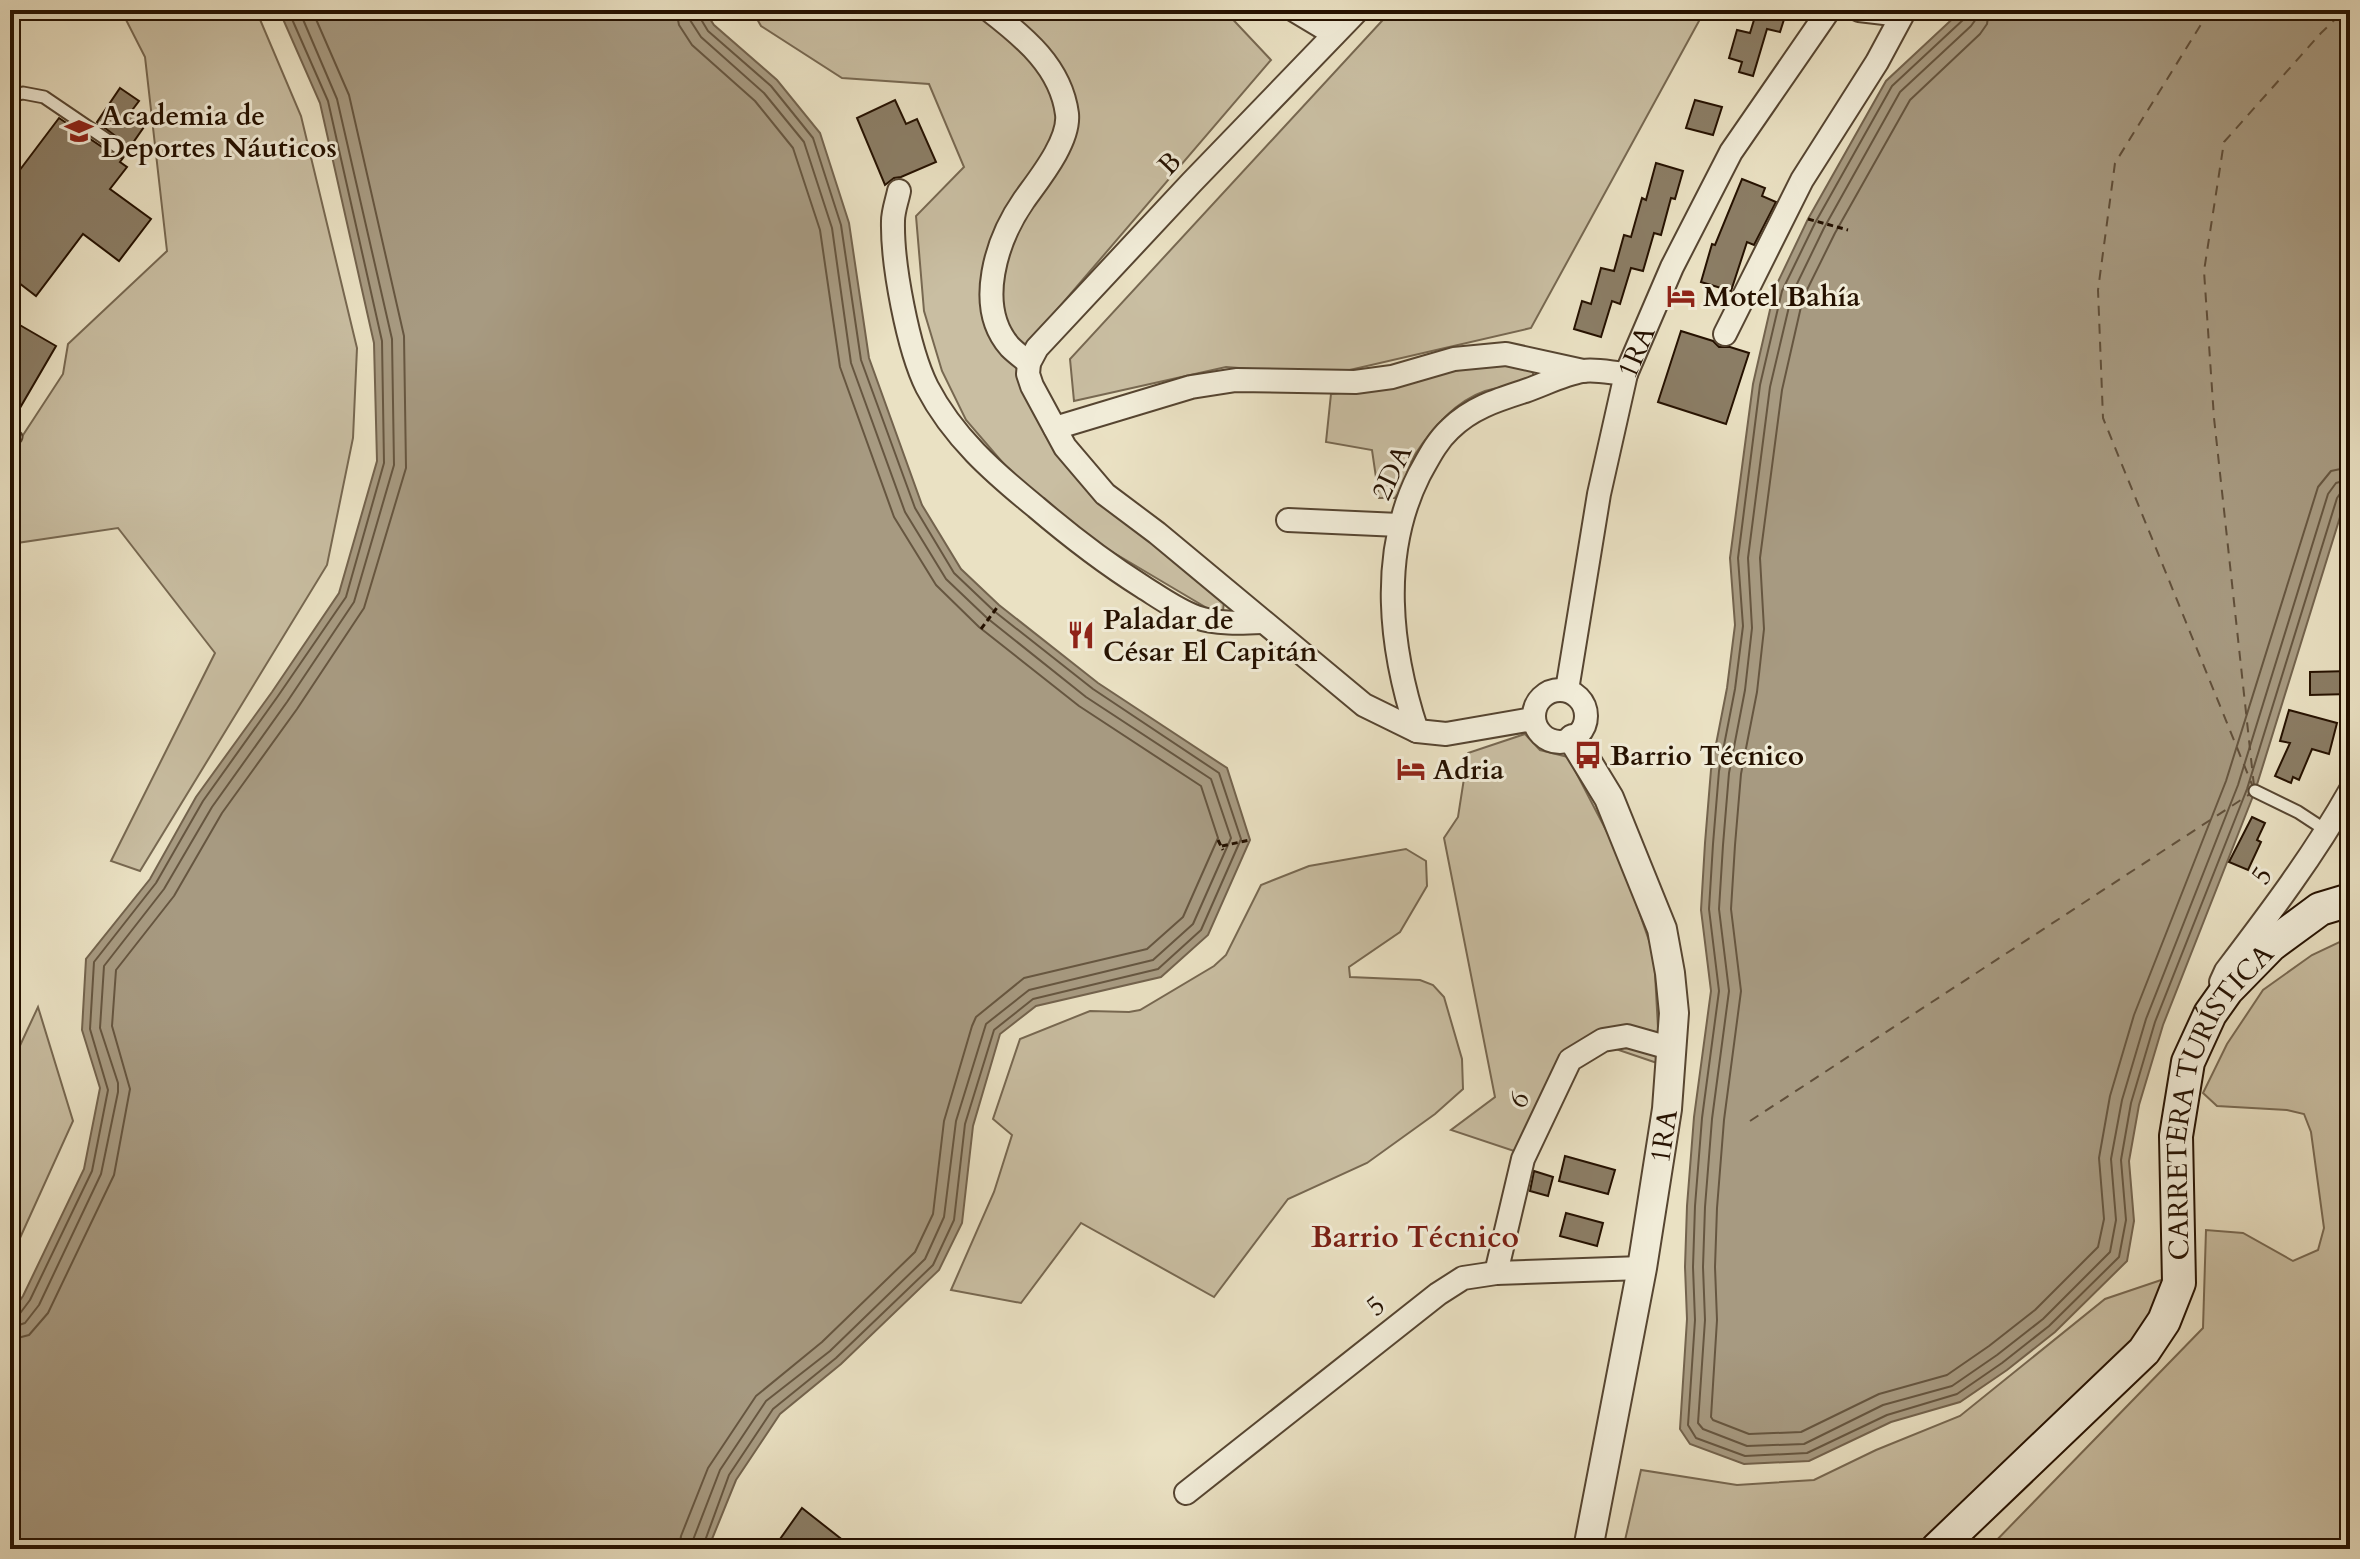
<svg xmlns="http://www.w3.org/2000/svg" width="2360" height="1559" font-family="Cardo,serif">
<style>
.green{fill:#c9bea2;stroke:#776851;stroke-width:2}
.water{fill:#a79a81;stroke:#73634d;stroke-width:2}
.lines{fill:none;stroke-linecap:round;stroke-linejoin:round}
.shore{stroke:#665640;stroke-width:2}
.ferry{stroke:#604f3a;stroke-width:2;stroke-dasharray:10 8;stroke-linecap:butt}
.building{fill:#8b7d65;stroke:#251100;stroke-width:2}
.service-casing{stroke:#564531;stroke-width:15}
.minor-casing{stroke:#564531;stroke-width:26}
.tertiary-casing{stroke:#564531;stroke-width:32}
.secondary-casing{stroke:#251100;stroke-width:36}
.path{stroke:#251100;stroke-width:3;stroke-dasharray:6 4;stroke-linecap:butt}
.service{stroke:#f1ecd8;stroke-width:11}
.minor{stroke:#f1ecd8;stroke-width:22}
.tertiary{stroke:#f1ecd8;stroke-width:28}
.secondary{stroke:#f1ecd8;stroke-width:32}
.labels{text-anchor:middle;stroke-width:6;stroke-linejoin:round;paint-order:stroke}
.poi-label{font-size:28px;font-weight:bold;fill:#251100;stroke:#f1ecd8;text-anchor:start}
.street-label{font-size:28px;fill:#251100;stroke:#f1ecd8}
.neighbourhood-label{font-size:30px;font-weight:bold;fill:#7a1f14;stroke:#f1ecd8}
</style>
<rect width="100%" height="100%" fill="#eae1c3"/>
<filter id="stains"><feTurbulence type="fractalNoise" baseFrequency=".0025" numOctaves="4"/><feColorMatrix values="0 0 0 0 .2 0 0 0 0 .09 0 0 0 0 .02 0 0 0 .5 -.17"/></filter>
<radialGradient id="worn" r=".72"><stop offset=".6" stop-color="#630" stop-opacity="0"/><stop offset="1" stop-color="#630" stop-opacity=".3"/></radialGradient>
<!-- green -->
<g class="green">
<polygon points="121,10 256,10 301,116 357,348 353,438 327,565 140,871 111,861 215,653 118,528 10,544 10,455 63,374 68,344 167,251 145,57"/>
<polygon points="752,10 1224,10 1271,60 1037,333 1020,376 1111,510 1224,601 1223,611 1212,611 1109,550 1064,519 1015,477 966,420 942,371 924,311 916,216 964,167 929,84 842,78 761,26"/>
<polygon points="1392,10 1477,10 1489,18 1499,10 1705,10 1531,328 1328,375 1226,367 1074,401 1070,359"/>
<path d="M 1489,365 L 1527,365 L 1533,373 L 1533,380 C 1517,386 1500,386 1485,391 C 1456,401 1432,428 1416,453 C 1407,467 1406,484 1395,498 L 1379,498 L 1372,450 L 1326,442 L 1331,394 C 1386,389 1435,372 1489,365 Z"/>
<polygon points="1525,734 1540,750 1568,757 1620,857 1654,955 1660,1064 1613,1048 1562,1054 1523,1154 1451,1130 1495,1097 1444,838 1458,817 1468,753"/>
<polygon points="1406,849 1426,861 1427,886 1400,932 1349,967 1350,977 1420,980 1433,985 1444,997 1462,1059 1463,1089 1435,1114 1367,1163 1288,1199 1214,1297 1081,1223 1021,1303 951,1290 994,1192 1012,1135 993,1119 1020,1039 1090,1011 1129,1012 1140,1010 1214,966 1226,955 1261,885 1309,866"/>
<polygon points="2350,937 2350,1549 1988,1549 2203,1328 2206,1230 2243,1233 2293,1261 2318,1250 2324,1228 2311,1132 2304,1114 2287,1110 2217,1106 2203,1093 2227,1044 2263,990 2312,955"/>
<polygon points="38,1007 73,1121 10,1260 10,1067"/>
<polygon points="2170,1277 2137,1343 1922,1549 1623,1549 1641,1470 1737,1485 1814,1480 1876,1450 1960,1416 2105,1299"/>
</g>
<!-- water -->
<g class="water">
<polygon points="279,10 704,10 714,25 777,80 820,133 849,223 869,358 922,505 961,569 999,605 1098,683 1227,768 1250,840 1208,935 1161,977 1036,1006 1000,1034 973,1126 962,1223 939,1270 841,1364 780,1414 736,1480 708,1549 10,1549 10,1314 23,1296 84,1169 100,1088 82,1030 86,959 150,879 196,797 272,692 339,593 377,461 374,343 320,103"/>
<polygon points="1962,10 2350,10 2350,491 2345,501 2255,791 2163,1025 2139,1105 2129,1161 2134,1221 2127,1261 2055,1332 2007,1370 1960,1402 1891,1422 1809,1461 1744,1464 1690,1444 1680,1429 1687,1319 1685,1267 1687,1206 1694,1117 1711,991 1701,910 1705,843 1711,770 1727,688 1735,625 1730,558 1753,384 1775,288 1808,219 1886,81"/>
</g>
<g class="lines">
<!-- shore -->
<g class="shore">
<polyline points="676,10 679,25 692,45 755,101 793,148 820,230 840,367 894,517 936,585 979,627 1079,706 1201,786 1218,838 1183,917 1147,949 1024,978 976,1017 972,1026 944,1121 933,1214 915,1252 822,1342 756,1396 708,1468 681,1536 679,1549"/>
<polyline points="688,10 690,20 701,37 764,93 804,142 832,228 851,363 905,512 946,579 987,618 1086,697 1211,779 1231,838 1193,924 1153,960 1029,990 986,1024 956,1121 944,1217 925,1259 830,1351 766,1401 720,1470 693,1540 691,1549"/>
<polyline points="698,10 699,16 708,31 771,86 813,138 841,225 861,360 915,508 954,573 994,611 1093,689 1219,773 1241,839 1201,930 1158,969 1033,999 994,1030 965,1124 954,1220 933,1265 836,1358 773,1409 729,1475 702,1549"/>
<polyline points="1967,10 1964,19 1892,86 1815,223 1782,291 1760,385 1738,558 1743,626 1735,689 1719,771 1713,844 1709,909 1719,991 1702,1118 1695,1206 1693,1267 1695,1320 1688,1425 1696,1438 1745,1456 1807,1453 1887,1415 1957,1394 2002,1363 2049,1326 2119,1257 2126,1220 2121,1160 2131,1103 2155,1022 2247,789 2337,498 2342,491 2350,489"/>
<polyline points="1977,10 1976,19 1971,26 1900,92 1824,228 1792,294 1770,387 1748,558 1752,628 1745,690 1729,773 1723,845 1719,909 1729,991 1712,1119 1705,1207 1703,1267 1705,1320 1698,1423 1703,1429 1747,1446 1804,1444 1883,1405 1952,1386 1997,1355 2043,1319 2110,1252 2116,1220 2111,1159 2122,1100 2146,1019 2238,785 2328,494 2336,483 2350,479"/>
<polyline points="1989,10 1987,24 1980,34 1910,100 1835,233 1803,298 1782,390 1760,558 1764,629 1757,692 1741,774 1735,845 1731,909 1741,991 1724,1120 1717,1208 1715,1267 1717,1320 1711,1417 1713,1420 1749,1434 1801,1432 1879,1394 1947,1375 1989,1346 2035,1310 2098,1247 2104,1219 2099,1158 2110,1096 2134,1015 2226,781 2318,487 2331,471 2350,467"/>
<polyline points="10,1318 18,1316 30,1300 92,1171 108,1090 90,1029 94,962 156,883 203,801 278,696 346,597 384,463 382,341 328,101 288,10"/>
<polyline points="10,1328 25,1323 39,1305 101,1174 118,1092 118,1083 100,1028 104,966 164,889 212,807 287,702 354,602 394,465 392,339 337,99 299,10"/>
<polyline points="10,1340 29,1335 48,1313 114,1175 130,1089 112,1026 116,970 174,896 222,813 297,709 364,608 406,468 404,336 349,95 312,10"/>
</g>
<!-- ferry -->
<g class="ferry">
<polyline points="2210,10 2115,163 2098,290 2103,418 2253,787"/>
<polyline points="2254,786 2214,418 2204,271 2224,142 2321,33 2345,10"/>
<polyline points="1750,1121 2250,794"/>
</g>
</g>
<!-- building -->
<g class="building">
<polygon points="1757,10 1787,10 1780,32 1767,29 1753,76 1739,72 1742,62 1729,58 1737,30 1750,33"/>
<polygon points="120,88 139,101 130,113 146,124 130,147 97,122"/>
<polygon points="895,100 906,124 917,119 936,162 901,177 894,178 885,185 857,118"/>
<polygon points="1695,100 1722,107 1713,135 1686,128"/>
<polygon points="59,118 117,157 123,158 120,162 127,167 110,189 151,219 119,261 83,234 36,296 10,276 10,183"/>
<polygon points="1656,163 1683,171 1675,199 1671,198 1661,235 1654,233 1643,271 1631,268 1620,304 1612,301 1601,337 1574,329 1582,301 1591,304 1601,268 1614,271 1624,235 1631,237 1642,198 1646,200"/>
<polygon points="1742,179 1765,188 1762,196 1776,202 1754,245 1747,242 1731,291 1701,282 1712,244 1715,245"/>
<polygon points="18,324 56,346 10,425 10,338"/>
<polygon points="1681,331 1713,341 1719,347 1730,347 1749,353 1726,424 1658,402"/>
<polygon points="2350,671 2350,694 2310,695 2310,672"/>
<polygon points="2289,710 2337,723 2329,754 2312,749 2299,780 2293,777 2291,783 2275,776 2290,743 2280,741"/>
<polygon points="2252,817 2265,823 2257,840 2261,842 2248,870 2229,862"/>
<polygon points="1565,1156 1615,1170 1608,1194 1559,1181"/>
<polygon points="1534,1171 1553,1177 1548,1196 1530,1191"/>
<polygon points="1566,1213 1603,1223 1597,1246 1560,1236"/>
<polygon points="802,1508 854,1549 773,1549"/>
</g>
<g class="lines">
<defs>
<g id="service">
<polyline points="10,96 23,93 44,97 122,150"/>
<polyline points="10,433 16,437 10,445"/>
<polyline points="2255,791 2298,812 2327,831"/>
</g>
<g id="minor">
<path d="M 989,10 C 1024,37 1061,67 1067,114 C 1070,141 1039,179 1024,200 C 997,239 974,306 1010,347 C 1016,353 1023,358 1029,363"/>
<polyline points="1294,10 1334,34"/>
<polyline points="1358,10 1192,182 1037,348 1029,363 1028,374 1032,386 1065,447 1105,494 1157,533 1364,705 1417,731 1446,734 1533,719"/>
<polyline points="1859,10 1901,15"/>
<path d="M 899,191 C 897,201 893,211 893,221 C 892,264 908,349 927,387 C 953,437 993,472 1036,507 C 1070,536 1105,563 1143,587 C 1159,597 1177,610 1196,617 C 1215,624 1241,623 1262,622"/>
<polyline points="1725,334 1802,180 1877,62 1905,10"/>
<polyline points="1055,428 1191,387 1236,380 1355,382 1392,377 1454,359 1506,354 1583,371"/>
<polyline points="1288,520 1399,525"/>
<circle cx="1560" cy="716" r="26"/>
<path id="s1" d="M 1567,690 L 1599,494 L 1626,374 L 1672,267 L 1731,152 L 1829,10"/>
<path d="M 1417,731 C 1390,649 1379,555 1419,475 C 1428,459 1436,442 1450,429 C 1471,408 1497,400 1525,391 C 1543,385 1564,374 1583,371 C 1596,369 1612,373 1626,374"/>
<path d="M 2221,982 L 2226,971 C 2270,913 2314,855 2350,791"/>
<polyline points="1496,1273 1523,1159 1570,1060 1603,1040 1627,1036 1673,1049"/>
<polyline points="1186,1493 1438,1294 1463,1278 1496,1273 1642,1268"/>
</g>
<polyline id="tertiary" points="1573,739 1609,798 1662,929 1670,973 1674,1013 1667,1109 1642,1268 1588,1549"/>
<g id="secondary">
<path id="s2" d="M 1937,1549 L 2144,1351 L 2164,1321 L 2179,1283 L 2176,1136 L 2188,1062 L 2210,1014 L 2227,990 L 2271,945 L 2320,909 L 2350,900"/>
</g>
</defs>
<!-- service casing -->
<use href="#service" class="service-casing"/>
<!-- minor casing -->
<use href="#minor" class="minor-casing"/>
<!-- tertiary casing -->
<use href="#tertiary" class="tertiary-casing"/>
<!-- secondary casing -->
<use href="#secondary" class="secondary-casing"/>
<!-- path -->
<g class="path">
<polyline points="1808,219 1848,230"/>
<polyline points="981,629 999,605"/>
<polyline points="1218,840 1223,850"/>
<polyline points="1222,846 1250,840"/>
</g>
<!-- service -->
<use href="#service" class="service"/>
<!-- minor -->
<use href="#minor" class="minor"/>
<!-- tertiary -->
<use href="#tertiary" class="tertiary"/>
<!-- secondary -->
<use href="#secondary" class="secondary"/>
</g>
<!-- icons -->
<defs>
<symbol id="school-bare" viewBox="-9 -9 18 18"><path d="M0-5L7-2L0 1L-7-2ZM-4 1L0 2.5L4 1V4Q0 6-4 4Z" fill="#8f2418" stroke="#f1ecd8" stroke-width="2.5" paint-order="stroke"/></symbol>
<symbol id="hotel-bare" viewBox="-9 -9 18 18"><path d="M-6-4.5h1.5V1H6V5H4.5V3h-9V5H-6ZM-4 0a1.8 1.8 0 1 1 3.6 0ZM.5 0V-2.5h3Q6-2.5 6 0Z" fill="#8f2418" stroke="#f1ecd8" stroke-width="2.5" paint-order="stroke"/></symbol>
<symbol id="restaurant-bare" viewBox="-9 -9 18 18"><path d="M-5-6h1v4h1v-4h1v4h1v-4h1v5L-1.5 .5V6h-2V.5L-5-1ZM5-6V6H3V1.5H1.5Q1.5-4 5-6Z" fill="#8f2418" stroke="#f1ecd8" stroke-width="2.5" paint-order="stroke"/></symbol>
<symbol id="bus-bare" viewBox="-9 -9 18 18"><path d="M-5-6H5V4H4V6H2V4H-2V6H-4V4H-5ZM-3.5-4V0h7V-4ZM-3.5 1.2v1.5H-2V1.2ZM2 1.2v1.5H3.5V1.2Z" fill="#8f2418" stroke="#f1ecd8" stroke-width="2.5" paint-order="stroke"/></symbol>
</defs>
<g fill-rule="evenodd">
<use href="#school-bare" x="59" y="111" width="40" height="40"/>
<use href="#hotel-bare" x="1661" y="276" width="40" height="40"/>
<use href="#restaurant-bare" x="1061" y="615" width="40" height="40"/>
<use href="#bus-bare" x="1568" y="735" width="40" height="40"/>
<use href="#hotel-bare" x="1391" y="749" width="40" height="40"/>
</g>
<g class="labels">
<!-- poi labels -->
<g class="poi-label">
<text x="101" y="125">Academia de<tspan x="101" dy="32">Deportes Náuticos</tspan></text>
<text x="1703" y="306">Motel Bahía</text>
<text x="1103" y="629">Paladar de<tspan x="1103" dy="32">César El Capitán</tspan></text>
<text x="1610" y="765">Barrio Técnico</text>
<text x="1433" y="779">Adria</text>
</g>
<!-- street labels -->
<g class="street-label">
<text transform="translate(1169 163) rotate(-46)" y="10">B</text>
<text dy="10" stroke="none"><textPath href="#s1" startOffset="346">1RA</textPath></text>
<text transform="translate(1391 472) rotate(-65)" y="10">2DA</text>
<text transform="translate(2261 875) rotate(-55)" y="10">5</text>
<text transform="translate(1518 1099) rotate(-65)" y="10">6</text>
<text dy="10" stroke="none"><textPath href="#s2" startOffset="556">CARRETERA TURÍSTICA</textPath></text>
<text transform="translate(1663 1136) rotate(-81)" y="10">1RA</text>
<text transform="translate(1375 1305) rotate(-38)" y="10">5</text>
</g>
<!-- neighbourhood labels -->
<g class="neighbourhood-label">
<text x="1415" y="1247">Barrio Técnico</text>
</g>
</g>
<!-- margin -->
<rect width="2360" height="1559" fill="none" stroke="#eae1c3" stroke-width="40"/>
<rect x="12" y="12" width="2336" height="1535" fill="none" stroke="#251100" stroke-width="4"/>
<rect x="20" y="20" width="2320" height="1519" fill="none" stroke="#251100" stroke-width="2"/>
<rect width="100%" height="100%" filter="url(#stains)"/>
<rect width="100%" height="100%" fill="url(#worn)"/>
</svg>
